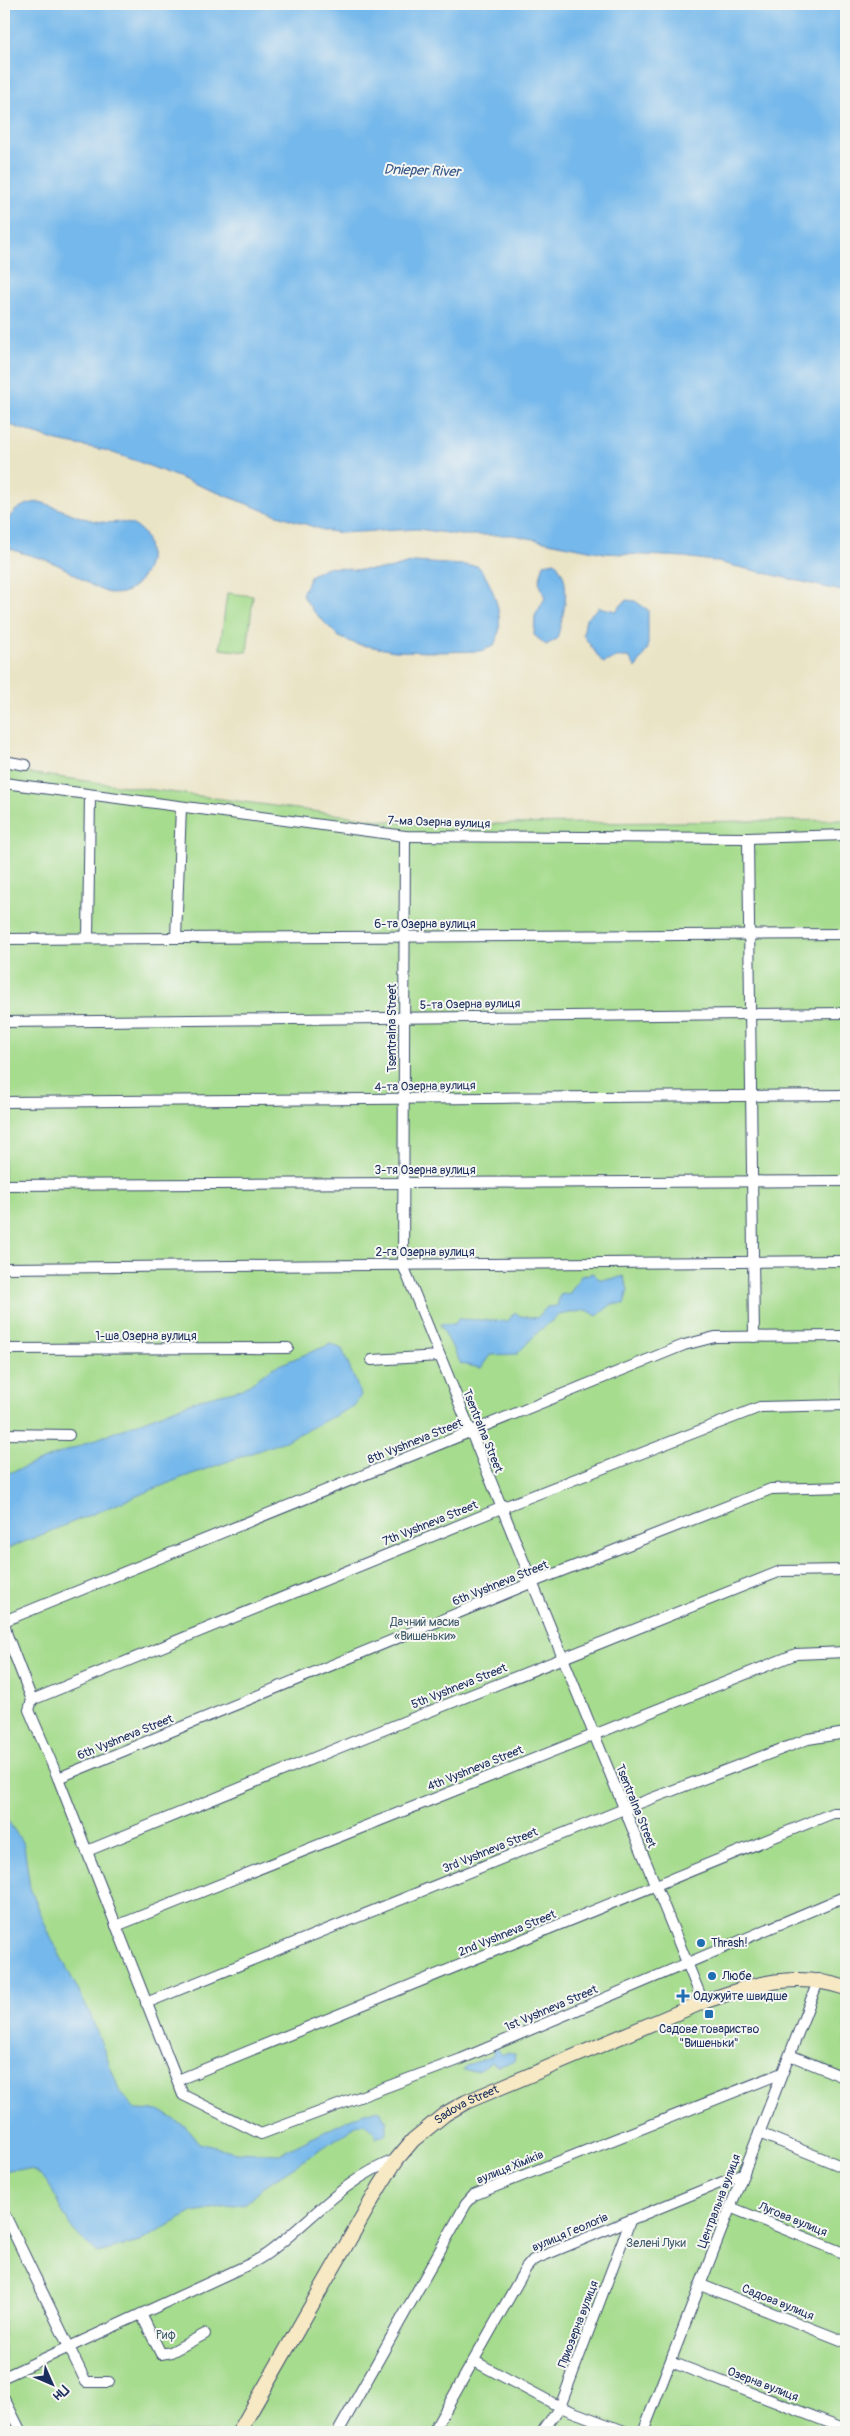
<svg xmlns="http://www.w3.org/2000/svg" width="850" height="2436" font-family="Pangolin,sans-serif">
<style>
.green{fill:#a6dc8d;stroke:#608676}
.water{fill:#75b8eb;stroke:#4874a4}
.lines{fill:none;stroke-linecap:round;stroke-linejoin:round}
.street-casing{stroke:#3a4a6e;stroke-width:12}
.secondary-casing{stroke:#3a4a6e;stroke-width:16}
.street{stroke:#fff;stroke-width:10}
.secondary{stroke:#f6e9c3;stroke-width:14}
.poi-dot{fill:#1f6fb2;stroke:#f6f6f2;stroke-width:2}
.labels{text-anchor:middle;stroke-width:4;stroke-linejoin:round;paint-order:stroke}
.street-label{font-size:12px;fill:#1b2f5e;stroke:#f6f6f2}
.park-label{font-size:12px;fill:#3e5a6a;stroke:#f6f6f2}
.poi-label{font-size:12px;fill:#1b2f5e;stroke:#f6f6f2;text-anchor:start}
.water-label{font-size:14px;font-style:italic;fill:#365888;stroke:#f6f6f2}
</style>
<rect width="100%" height="100%" fill="#f6f6f2"/>
<filter id="ink" filterUnits="userSpaceOnUse"><feTurbulence type="fractalNoise" baseFrequency=".02" numOctaves="2"/><feDisplacementMap in="SourceGraphic" scale="10" xChannelSelector="R" yChannelSelector="G"/><feConvolveMatrix kernelMatrix="1 2 1 2 8 2 1 2 1" color-interpolation-filters="sRGB"/></filter>
<filter id="wash" filterUnits="userSpaceOnUse"><feTurbulence type="fractalNoise" baseFrequency=".0096" numOctaves="4" result="noise"/><feDisplacementMap in="SourceGraphic" scale="20" xChannelSelector="R" yChannelSelector="G"/><feGaussianBlur stdDeviation="1.12" result="paint"/><feColorMatrix in="noise" values="0 0 0 0 0 0 0 0 0 0 0 0 0 0 0 0 0 1.4 0 .05"/><feComposite in="paint" operator="in"/></filter>
<g filter="url(#wash)">
<rect width="100%" height="100%" fill="#eae4c6"/>
<!-- green -->
<g class="green">
<polygon points="227,593 253,596 247,652 220,649"/>
<polygon points="4,770 417,825 846,820 846,2432 4,2432"/>
</g>
<!-- water -->
<g class="water">
<polygon points="4,4 846,4 846,592 713,561 684,557 604,553 513,535 460,535 418,529 340,533 323,530 260,509 134,460 104,450 57,441 4,423"/>
<path d="M 40,502 C 60,508 82,520 102,522 C 115,524 126,519 138,528 C 148,535 150,549 149,560 C 148,568 143,577 137,583 C 114,611 82,576 60,566 C 43,557 24,555 6,547 C 0,520 14,504 40,502 Z"/>
<path d="M 414,562 L 478,566 C 491,581 502,610 499,631 C 499,636 495,641 494,646 L 480,651 L 437,652 L 395,651 L 356,644 L 339,637 L 312,610 L 302,594 L 311,575 L 327,567 L 359,570 L 389,569 Z"/>
<path d="M 555,562 C 574,582 563,615 557,639 L 546,645 L 534,635 L 535,616 L 545,598 L 539,581 L 544,564 Z"/>
<polygon points="626,600 635,601 648,610 648,648 636,668 629,657 617,657 603,663 583,635 586,619 599,607 616,611"/>
<polygon points="593,1273 599,1279 614,1279 623,1276 628,1290 624,1304 612,1304 597,1316 587,1310 559,1315 539,1331 517,1354 490,1355 481,1368 461,1364 440,1324 455,1324 458,1319 508,1321 515,1312 520,1316 537,1318 547,1307 557,1306 560,1295 570,1293 581,1276"/>
<polygon points="331,1344 342,1349 361,1395 354,1406 285,1441 181,1478 4,1550 4,1475 200,1399 242,1389 274,1367"/>
<path d="M 4,1808 L 6,1818 L 24,1845 L 30,1888 L 50,1936 L 89,2011 L 120,2092 L 136,2110 L 161,2111 L 186,2127 L 199,2143 L 236,2152 L 280,2154 L 364,2112 L 379,2110 L 387,2122 L 387,2133 L 376,2138 L 374,2131 L 365,2124 L 356,2126 L 264,2186 L 246,2203 L 193,2212 L 139,2242 L 98,2253 C 88,2244 74,2234 68,2222 C 50,2192 49,2160 4,2171 Z"/>
<polygon points="497,2048 502,2055 508,2052 515,2054 514,2062 497,2066 491,2062 478,2071 463,2070 467,2065 493,2056 493,2050"/>
</g>
</g>
<g filter="url(#ink)">
<g class="lines">
<defs>
<g id="street">
<polyline points="4,761 26,765"/>
<polyline points="4,783 405,836 748,838 846,835"/>
<polyline points="405,836 403,1265 703,2002"/>
<polyline points="748,838 754,1337"/>
<polyline points="88,938 90,795"/>
<polyline points="176,938 181,807"/>
<polyline points="4,939 846,934"/>
<polyline points="4,1022 846,1013"/>
<polyline points="4,1102 846,1095"/>
<polyline points="4,1185 846,1181"/>
<polyline points="4,1268 846,1261"/>
<polyline points="846,1336 715,1337 684,1345 4,1621 7,1635 32,1700 29,1710 58,1778 183,2095 261,2134 461,2059 846,1896"/>
<polyline points="4,1349 288,1348"/>
<polyline points="372,1360 439,1356"/>
<polyline points="4,1434 69,1435"/>
<polyline points="32,1700 501,1508 760,1407 846,1405"/>
<polyline points="58,1778 531,1583 771,1489 846,1487"/>
<polyline points="87,1851 338,1748 781,1571 846,1570"/>
<polyline points="116,1926 796,1654 846,1652"/>
<polyline points="146,2003 624,1809 808,1739 846,1733"/>
<polyline points="790,2055 846,2078"/>
<polyline points="178,2080 833,1813 846,1813"/>
<polyline points="759,2133 846,2168"/>
<polyline points="730,2207 846,2254"/>
<polyline points="6,2217 86,2382 109,2382"/>
<polyline points="701,2285 846,2342"/>
<polyline points="141,2314 161,2354 171,2352 205,2334"/>
<polyline points="474,2361 560,2407 627,2432"/>
<polyline points="671,2362 846,2429"/>
<path d="M 4,2377 L 241,2268 C 250,2264 260,2259 268,2253 C 314,2219 341,2180 397,2159"/>
<polyline points="4,2398 21,2432"/>
<polyline points="338,2432 466,2204 474,2195 782,2073"/>
<polyline points="433,2432 526,2268 533,2260 744,2173"/>
<polyline points="542,2432 560,2407 630,2221"/>
<polyline points="643,2432 819,1979"/>
</g>
<g id="secondary">
<path id="s1" d="M 239,2432 L 380,2186 L 397,2159 L 413,2140 L 445,2114 L 466,2102 L 703,2002 C 753,1985 793,1970 846,1988"/>
</g>
</defs>
<!-- street casing -->
<use href="#street" class="street-casing"/>
<!-- secondary casing -->
<use href="#secondary" class="secondary-casing"/>
<!-- street -->
<use href="#street" class="street"/>
<!-- secondary -->
<use href="#secondary" class="secondary"/>
</g>
</g>
<!-- markers -->
<g class="poi-dot">
<circle cx="701" cy="1943" r="5"/>
<circle cx="712" cy="1976" r="5"/>
<path d="M680.5 1988.5h5v5h5v5h-5v5h-5v-5h-5v-5h5z"/>
<rect x="704" y="2009" width="10" height="10" rx="2.5"/>
</g>
<g class="labels">
<!-- street labels -->
<g class="street-label">
<text transform="translate(439 822) rotate(2)" y="4">7-ма Озерна вулиця</text>
<text x="425" y="928">6-та Озерна вулиця</text>
<text transform="translate(470 1004) rotate(-1)" y="4">5-та Озерна вулиця</text>
<text transform="translate(392 1028) rotate(-90)" y="4">Tsentralna Street</text>
<text transform="translate(425 1086) rotate(-1)" y="4">4-та Озерна вулиця</text>
<text x="425" y="1174">3-тя Озерна вулиця</text>
<text x="425" y="1256">2-га Озерна вулиця</text>
<text x="146" y="1340">1-ша Озерна вулиця</text>
<text transform="translate(483 1431) rotate(68)" y="4">Tsentralna Street</text>
<text transform="translate(415 1441) rotate(-22)" y="4">8th Vyshneva Street</text>
<text transform="translate(430 1523) rotate(-22)" y="4">7th Vyshneva Street</text>
<text transform="translate(500 1583) rotate(-22)" y="4">6th Vyshneva Street</text>
<text transform="translate(459 1686) rotate(-22)" y="4">5th Vyshneva Street</text>
<text transform="translate(125 1737) rotate(-22)" y="4">6th Vyshneva Street</text>
<text transform="translate(475 1768) rotate(-22)" y="4">4th Vyshneva Street</text>
<text transform="translate(636 1806) rotate(68)" y="4">Tsentralna Street</text>
<text transform="translate(490 1850) rotate(-22)" y="4">3rd Vyshneva Street</text>
<text transform="translate(507 1933) rotate(-22)" y="4">2nd Vyshneva Street</text>
<text transform="translate(551 2008) rotate(-23)" y="4">1st Vyshneva Street</text>
<text dy="4" stroke="none"><textPath href="#s1" startOffset="405">Sadova Street</textPath></text>
<text transform="translate(510 2167) rotate(-22)" y="4">вулиця Хіміків</text>
<text transform="translate(719 2201) rotate(-69)" y="4">Центральна вулиця</text>
<text transform="translate(793 2219) rotate(22)" y="4">Лугова вулиця</text>
<text transform="translate(570 2232) rotate(-23)" y="4">вулиця Геологів</text>
<text transform="translate(778 2302) rotate(22)" y="4">Садова вулиця</text>
<text transform="translate(578 2324) rotate(-69)" y="4">Приозерна вулиця</text>
<text transform="translate(763 2384) rotate(21)" y="4">Озерна вулиця</text>
</g>
<!-- park labels -->
<g class="park-label">
<text x="425" y="1626">Дачний масив<tspan x="425" dy="14">«Вишеньки»</tspan></text>
<text x="656" y="2247">Зелені Луки</text>
<text x="166" y="2339">Риф</text>
</g>
<!-- poi labels -->
<g class="poi-label">
<text x="711" y="1947">Thrash!</text>
<text x="722" y="1980">Любе</text>
<text x="693" y="2000">Одужуйте швидше</text>
<text x="709" y="2033" text-anchor="middle">Садове товариство<tspan x="709" dy="14">"Вишеньки"</tspan></text>
</g>
<!-- water labels -->
<g class="water-label">
<text transform="translate(422 170) rotate(2)" y="5">Dnieper River</text>
</g>
</g>
<!-- margin -->
<rect width="850" height="2436" fill="none" stroke="#f6f6f2" stroke-width="20"/>
<!-- north arrow -->
<g transform="translate(52 2384) rotate(135)" stroke="#f6f6f2" stroke-width="4" paint-order="stroke">
<path d="M0-4L9 19L0 12L-9 19Z" fill="#1b2f5e"/>
<text y="-8" font-size="14" font-weight="bold" text-anchor="middle" fill="#1b2f5e">Пн</text>
</g>
</svg>
